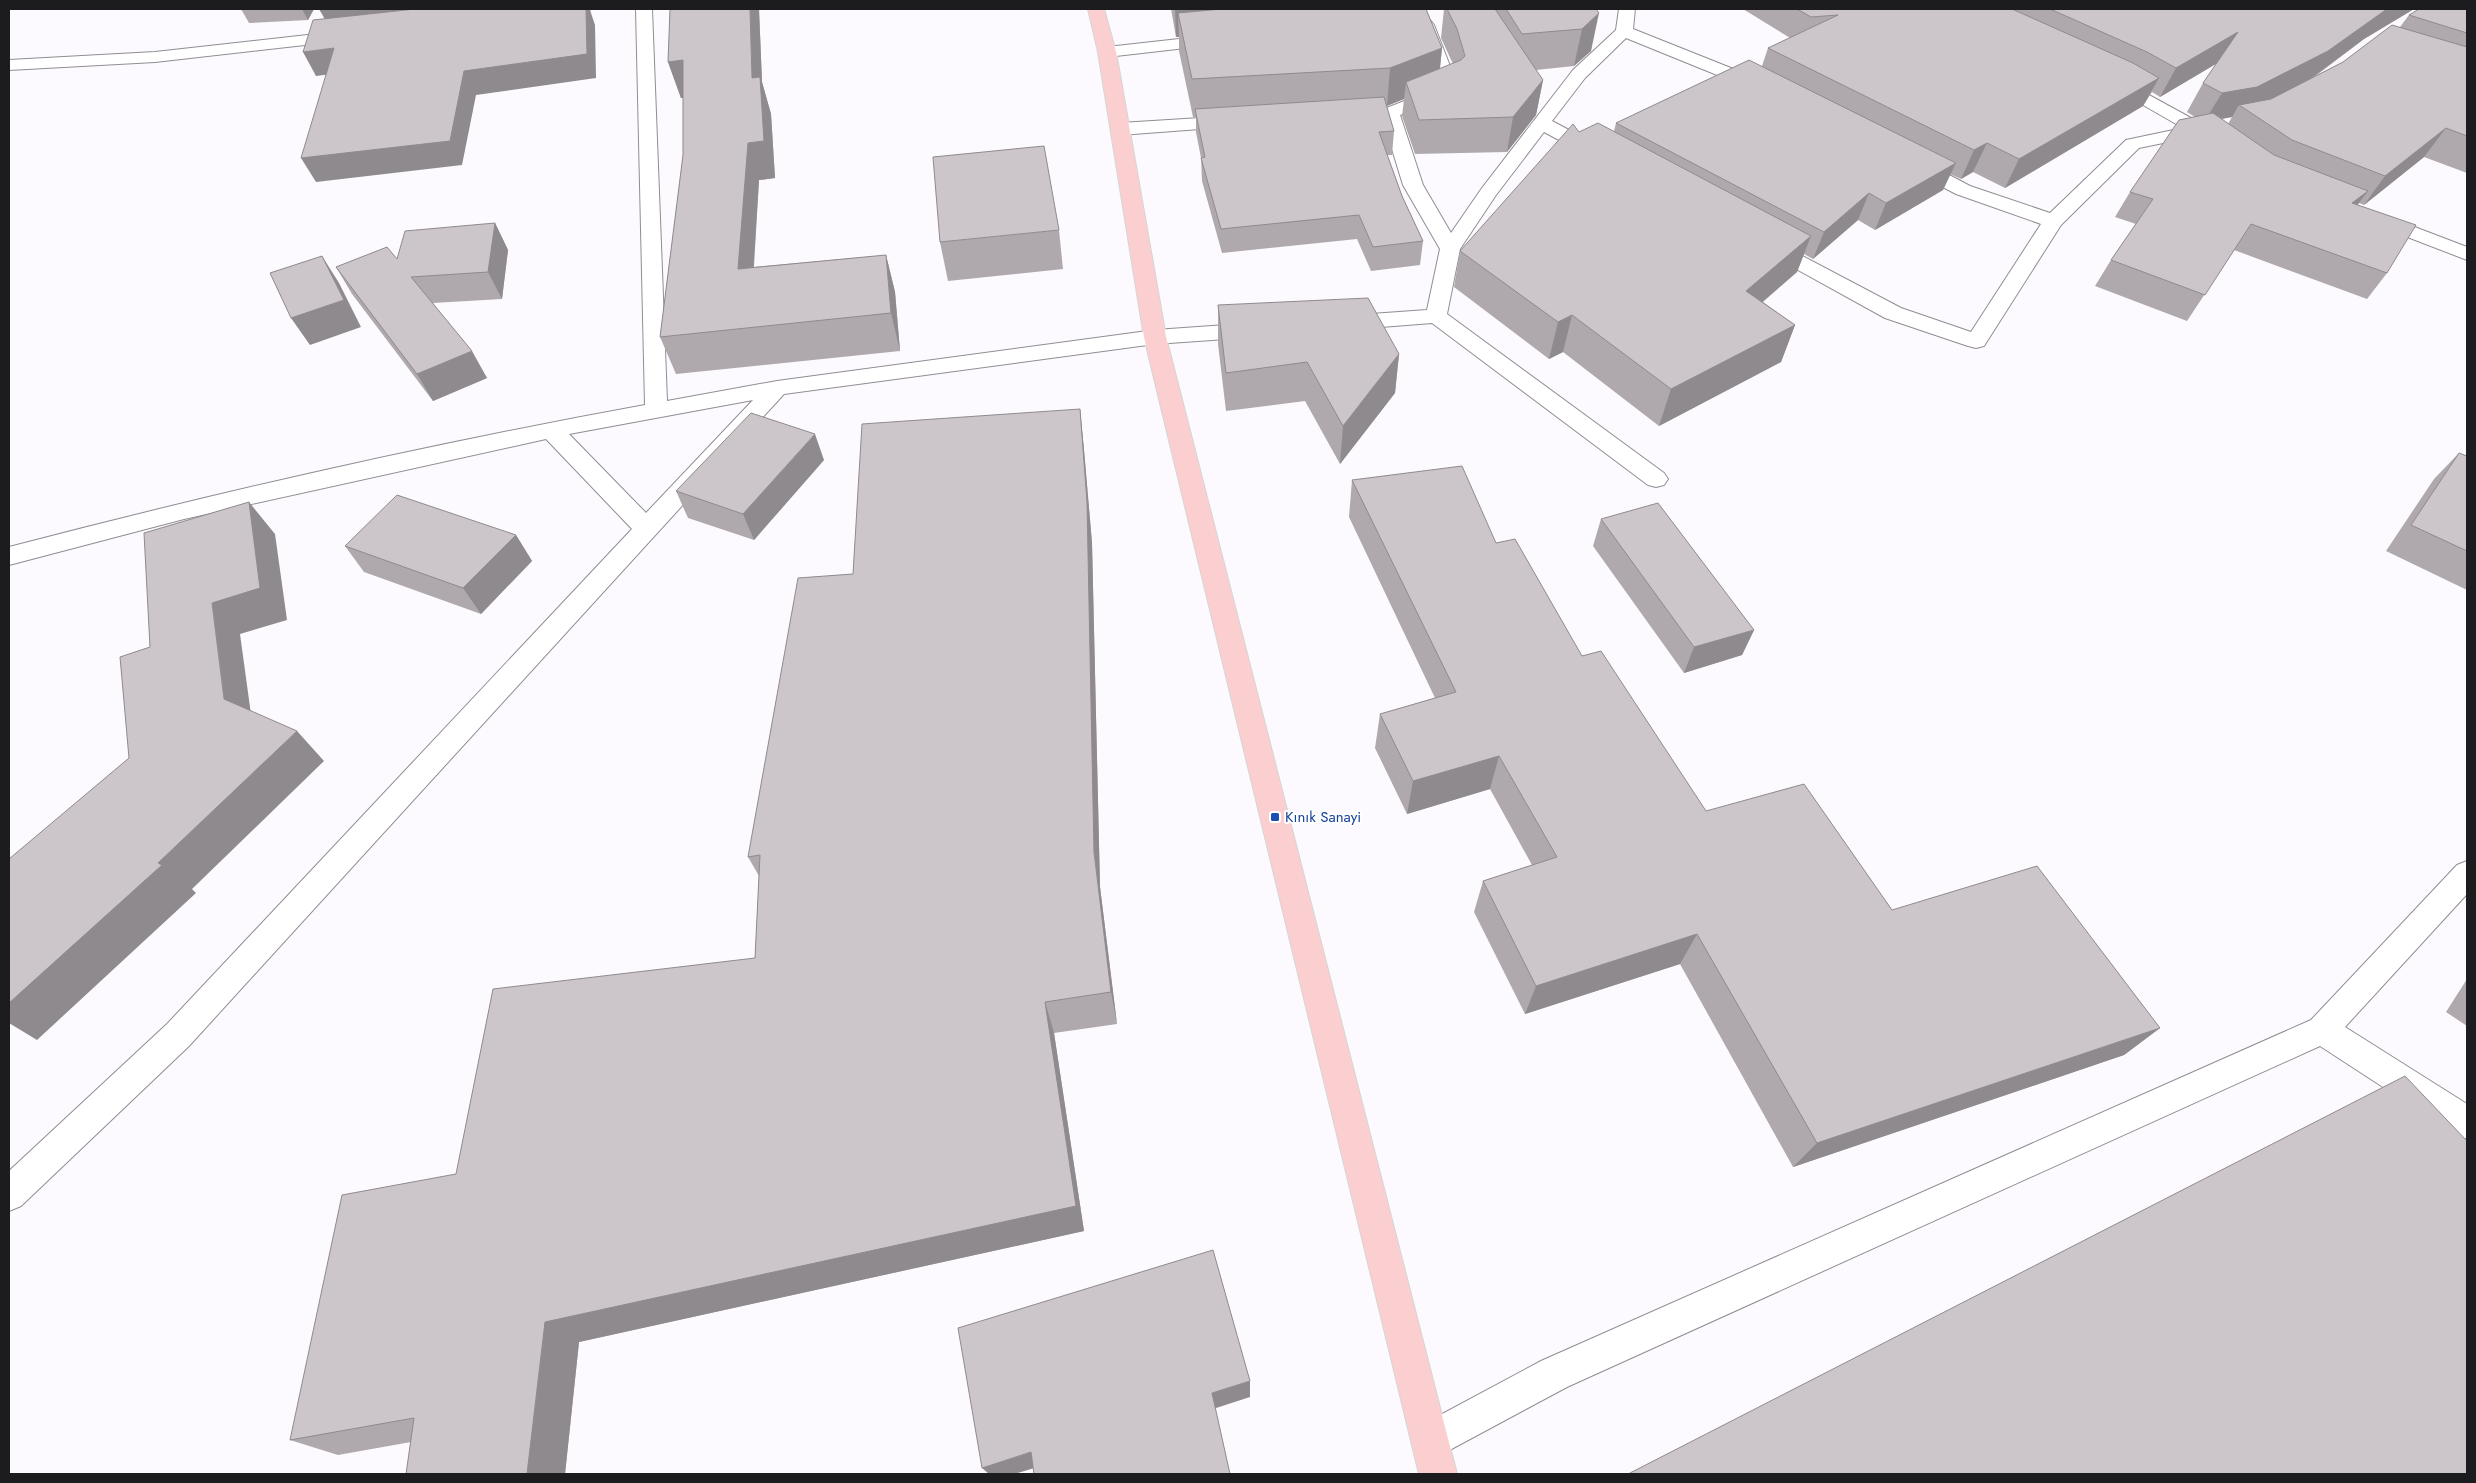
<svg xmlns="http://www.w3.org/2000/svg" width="2476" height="1483" font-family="Jost,sans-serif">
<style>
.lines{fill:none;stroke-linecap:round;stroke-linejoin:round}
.minor-casing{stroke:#908d93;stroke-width:2}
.major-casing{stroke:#d6d6d6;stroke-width:2}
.minor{fill:#fff;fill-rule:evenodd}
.major{fill:#fbcecf;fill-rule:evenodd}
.wall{fill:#afa9ad;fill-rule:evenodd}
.shaded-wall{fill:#8f8a8d}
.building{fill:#ccc5c9;stroke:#8f8a8d}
.transit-dot{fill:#1a4fb4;stroke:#fff;stroke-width:2}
.labels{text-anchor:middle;stroke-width:4;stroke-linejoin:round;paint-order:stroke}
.transit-label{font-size:15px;fill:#164399;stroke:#fff;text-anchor:start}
</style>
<rect width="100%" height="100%" fill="#fcfafe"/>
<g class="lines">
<defs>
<g id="minor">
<path d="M 636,9 L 652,9 L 667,401 L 777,381 L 1155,330 L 1255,323 L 1263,325 L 1266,330 L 1263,335 L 1255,337 L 1155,344 L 784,394 L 189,1046 L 21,1206 L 9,1211 L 9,1171 L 167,1024 L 632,529 L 546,439 L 184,519 L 9,565 L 9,547 C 219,492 431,444 645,405 ZM 753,400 L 646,513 L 569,434 Z"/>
<polygon points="1619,9 1635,9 1633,29 1766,82 1769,86 1766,90 1754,90 1626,38 1585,78 1552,121 1603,148 1605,152 1603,156 1589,156 1544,132 1496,195 1460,249 1447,314 1664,473 1668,479 1664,485 1656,487 1648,485 1432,323 1343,330 1335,328 1332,323 1335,318 1343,316 1427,310 1440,249 1403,185 1381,113 1384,109 1440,87 1416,25 1419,21 1431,21 1434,25 1459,89 1456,93 1400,115 1423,185 1451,233 1482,188 1573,70 1616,30"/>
<polygon points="343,31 349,32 352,36 349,40 155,62 9,70 9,60 155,52"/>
<polygon points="1215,35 1221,36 1224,40 1221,44 1107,57 1101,56 1098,52 1101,48 1107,47"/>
<polygon points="2116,77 2202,124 2212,125 2217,135 2215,139 2208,141 2197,136 2139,148 2061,225 1984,346 1976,348 1968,346 1885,318 1760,249 1757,245 1760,241 1767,239 1774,241 1901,308 1971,332 2041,224 1956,194 1907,168 1904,164 1907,160 1921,160 1970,186 2050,213 2126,140 2183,128 2110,86 2107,82 2110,78"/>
<polygon points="1233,116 1240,118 1242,122 1240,126 1120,135 1113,133 1111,129 1113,125 1120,123"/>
<polygon points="2378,213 2467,247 2467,260 2371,223 2368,219 2371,215"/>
<polygon points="2467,861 2467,894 2345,1027 2467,1104 2467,1139 2455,1134 2320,1046 1567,1387 1444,1453 1431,1459 1418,1453 1412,1440 1418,1427 1541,1361 2311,1020 2457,865"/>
</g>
<polygon id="major" points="1088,9 1104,9 1116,52 1166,337 1457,1474 1419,1474 1144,337 1098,52"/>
</defs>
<!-- minor casing -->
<use href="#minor" class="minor-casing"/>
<!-- major casing -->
<use href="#major" class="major-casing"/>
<!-- minor -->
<use href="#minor" class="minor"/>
<!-- major -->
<use href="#major" class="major"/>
</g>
<!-- wall -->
<g class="wall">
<polygon points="241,9 314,9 308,20 249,23"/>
<polygon points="670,9 759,9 762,82 771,114 775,178 759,180 754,267 886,255 895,292 900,351 676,374 660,337 683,155 683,98 681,98 668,62"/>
<polygon points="1171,9 1426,9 1442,48 1440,69 1453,64 1441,38 1444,9 1596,9 1591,51 1574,66 1536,70 1543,80 1536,115 1507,152 1415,154 1402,116 1404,99 1386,106 1394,131 1392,155 1387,155 1402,196 1423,241 1420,265 1371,271 1357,239 1222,253 1202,181 1201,158 1196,132 1196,117 1193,117 1179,51 1179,37 1176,37"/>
<path d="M 1743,9 L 2414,9 L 2364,39 L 2313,78 L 2343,62 L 2400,27 L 2409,15 L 2467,9 L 2467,173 L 2424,157 L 2364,205 L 2359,203 L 2358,205 L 2387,273 L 2367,299 L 2234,250 L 2187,321 L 2095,286 L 2111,260 L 2136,224 L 2115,217 L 2130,192 L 2195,117 L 2187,112 L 2203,83 L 2217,63 L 2160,97 L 2152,92 L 2143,106 L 2005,188 L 1973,172 L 1961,179 L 1950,174 L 1943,190 L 1875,230 L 1858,220 L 1813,259 L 1804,254 L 1797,272 L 1763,302 L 1795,325 L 1781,362 L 1659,426 L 1563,352 L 1549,359 L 1454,287 L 1460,251 L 1579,132 L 1614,131 L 1616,123 L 1762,66 L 1768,48 L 1790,38 ZM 2232,117 L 2228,124 L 2221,119 Z"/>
<polygon points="495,223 508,250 502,299 433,303 487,378 433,401 352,294 336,267 397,259"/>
<polygon points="1059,230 1063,269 948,281 940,242"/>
<polygon points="1218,305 1399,354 1395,393 1340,464 1305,401 1226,411 1218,344"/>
<polygon points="1080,409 1084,450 1092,543 1100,887 1117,1024 1054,1033 1084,1231 579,1342 565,1474 406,1474 411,1442 338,1455 290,1440 456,1174 755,958 759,876 748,857 853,574"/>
<polygon points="2459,453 2467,456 2467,590 2386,551 2434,479"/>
<polygon points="824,460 754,540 688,518 676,491"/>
<polygon points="1352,480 1496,543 1582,656 1706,811 1892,910 2160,1028 2124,1055 1793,1167 1680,964 1525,1014 1474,912 1483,881 1532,865 1490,789 1407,814 1375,748 1380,714 1435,698 1349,517"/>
<polygon points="1601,519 1754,630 1742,655 1684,673 1593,546"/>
<polygon points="516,535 532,561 481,614 364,572 345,546"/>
<polygon points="2467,979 2467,1026 2446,1012"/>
</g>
<!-- shaded-wall -->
<g class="shaded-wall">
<polygon points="302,9 314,9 308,20"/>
<polygon points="319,9 513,9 331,30"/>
<polygon points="586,9 590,9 591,13 595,25 596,78 476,95 462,165 316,182 301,158 464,71"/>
<polygon points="750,9 759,9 762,82 771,114 775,178 759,180 751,306 738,269 752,78"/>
<polygon points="1175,9 1311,9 1178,13 1179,37 1176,37"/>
<polygon points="2387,9 2414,9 2364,39 2310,79 2249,111 2239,105 2232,117 2204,122 2222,93"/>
<polygon points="1599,13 1591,51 1574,66 1582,29"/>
<polygon points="2238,32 2221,61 2160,97 2176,68"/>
<polygon points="334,48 347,72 316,76 303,52"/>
<polygon points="1442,48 1438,86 1406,82 1404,99 1387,106 1390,68"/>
<polygon points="683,60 695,97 681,98 668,62"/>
<polygon points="2159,78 2143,106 2005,188 2019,159"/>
<polygon points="1543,80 1536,115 1507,152 1513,117"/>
<polygon points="2446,128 2424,157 2364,205 2385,176"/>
<polygon points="1987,143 1973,172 1961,179 1974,150"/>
<polygon points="1956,163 1943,190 1875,230 1886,203"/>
<polygon points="2368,191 2349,216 2352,203"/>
<polygon points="1869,193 1858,220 1813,259 1824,232"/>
<polygon points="495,223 508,250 502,299 488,272"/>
<polygon points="1811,236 1797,272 1733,327 1746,291"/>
<polygon points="886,255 895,292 900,351 891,313"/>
<polygon points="322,256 339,283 361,327 310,345 291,318"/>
<polygon points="1572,315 1563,352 1549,359 1558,322"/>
<polygon points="1795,325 1781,362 1659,426 1671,389"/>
<polygon points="472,351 487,378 433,401 417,374"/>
<polygon points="1399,354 1395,393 1340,464 1343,426"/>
<polygon points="1080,409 1084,450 1092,543 1100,887 1117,1024 1111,992 1094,852"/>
<polygon points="815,434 824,460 754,540 743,514"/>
<polygon points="249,502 275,534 287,620 240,634 253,729 224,699 212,603"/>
<polygon points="516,535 532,561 481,614 463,588"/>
<polygon points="1754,630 1742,655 1684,673 1694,647"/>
<polygon points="297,731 324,761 192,889 196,893 37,1040 9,1023 9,1003"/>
<polygon points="1499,756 1490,789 1407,814 1413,781"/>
<polygon points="1697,934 1680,964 1525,1014 1536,986"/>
<polygon points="1045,1002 1054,1033 1084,1231 579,1342 565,1474 527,1474 545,1322"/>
<polygon points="2160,1028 2124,1055 1793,1167 1817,1143"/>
<polygon points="1250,1381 1250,1397 1213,1409 1212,1393"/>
<polygon points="1031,1452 1041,1466 1014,1474 989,1474 982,1468"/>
</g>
<!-- building -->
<g class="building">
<polygon points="415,9 586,9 587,54 464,71 450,141 301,158 334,48 303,52 313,20"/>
<polygon points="670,9 750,9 752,78 760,77 764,141 748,143 738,269 886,255 891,313 660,337 683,155 683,60 668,62"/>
<polygon points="1222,9 1426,9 1442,48 1390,68 1192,79 1178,13"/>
<polygon points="1447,9 1495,9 1543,80 1513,117 1419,120 1406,82 1461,60 1465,56 1457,29"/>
<polygon points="1506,9 1596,9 1599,13 1582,29 1522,34"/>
<polygon points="1797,9 2012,9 2133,63 2159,78 2019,159 1987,143 1974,150 1768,48 1838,15 1811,17"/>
<polygon points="2050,9 2387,9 2328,51 2257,87 2222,93 2203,83 2238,32 2176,68 2147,52"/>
<polygon points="2419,9 2467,9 2467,33 2409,15"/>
<polygon points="2392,25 2467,47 2467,136 2446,128 2385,176 2292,140 2239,105 2271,99 2343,62"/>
<polygon points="1749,60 1956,163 1886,203 1869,193 1824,232 1616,123"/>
<polygon points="1384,97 1394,131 1379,132 1402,196 1423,241 1373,247 1359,215 1221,229 1201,158 1205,157 1195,109"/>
<polygon points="2213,113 2274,155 2368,191 2352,203 2416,225 2387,273 2251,224 2205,295 2111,260 2153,199 2130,192 2179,120"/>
<polygon points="1598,123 1811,236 1746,291 1795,325 1671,389 1572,315 1558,322 1460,251 1573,124 1579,132"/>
<polygon points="1044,146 1059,230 940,242 933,157"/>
<polygon points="495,223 488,272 411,277 472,351 417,374 336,267 387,247 397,259 405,231"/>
<polygon points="322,256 344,300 291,318 270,273"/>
<polygon points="1368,298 1399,354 1343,426 1307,362 1226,373 1218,305"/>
<polygon points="1080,409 1087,502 1094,852 1111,992 1045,1002 1076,1206 545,1322 527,1474 406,1474 414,1418 290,1440 342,1195 456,1174 493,989 755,958 760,855 748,857 798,578 853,574 862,424"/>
<polygon points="751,413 815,434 743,514 676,491"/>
<polygon points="2459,453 2467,456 2467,551 2411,525"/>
<polygon points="1462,466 1496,543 1515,539 1582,656 1601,651 1706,811 1804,784 1892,910 2037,866 2160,1028 1817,1143 1697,934 1536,986 1483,881 1557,857 1499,756 1413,781 1380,714 1456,692 1352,480"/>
<polygon points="397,495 516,535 463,588 345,546"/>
<polygon points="249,502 260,588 212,603 224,699 297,731 158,863 162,865 9,1003 9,859 129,758 120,657 150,647 144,533"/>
<polygon points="1658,503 1754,630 1694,647 1601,519"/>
<polygon points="2405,1076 2467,1141 2467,1474 1628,1474"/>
<polygon points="1213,1250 1250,1381 1212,1393 1230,1474 1034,1474 1031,1452 982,1468 958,1328"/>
</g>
<!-- markers -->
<rect class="transit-dot" x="1270" y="812" width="10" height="10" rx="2.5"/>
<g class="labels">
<!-- transit labels -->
<g class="transit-label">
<text x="1285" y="822">Kınık Sanayi</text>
</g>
</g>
<!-- border -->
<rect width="2476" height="1483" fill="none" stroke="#1c1c1e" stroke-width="20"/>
</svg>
